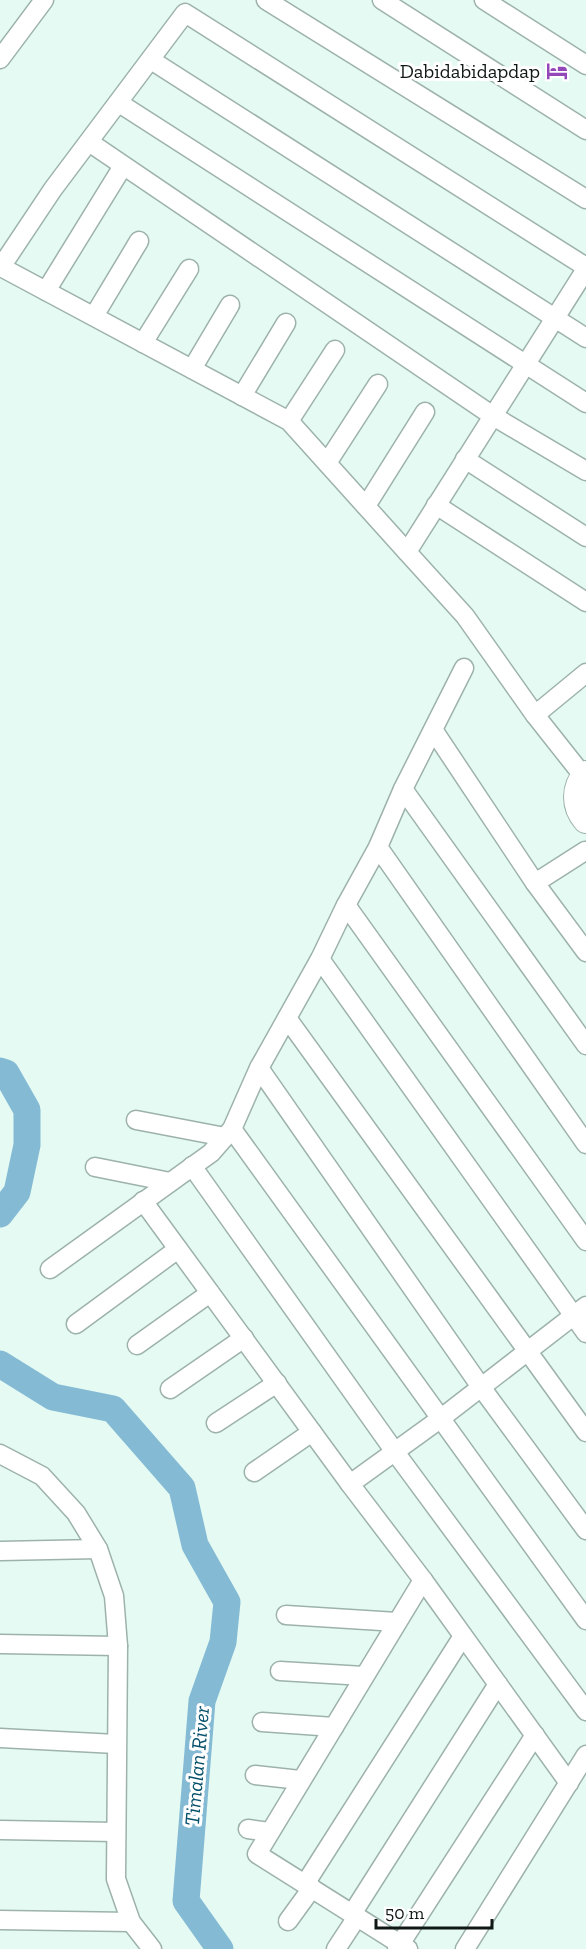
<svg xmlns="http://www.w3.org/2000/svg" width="586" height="1949" font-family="'Zilla Slab',serif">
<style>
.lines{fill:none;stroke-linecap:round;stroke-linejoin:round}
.river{stroke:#84bad4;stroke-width:27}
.street-casing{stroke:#9db2ab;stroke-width:21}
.secondary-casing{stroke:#9db2ab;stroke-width:28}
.street{stroke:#fff;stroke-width:18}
.secondary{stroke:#fff;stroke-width:26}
.labels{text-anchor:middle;stroke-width:6;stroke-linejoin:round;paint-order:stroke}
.poi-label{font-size:20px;fill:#101816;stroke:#fff;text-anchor:end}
.water-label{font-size:21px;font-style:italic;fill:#05506a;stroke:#fff}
</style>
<rect width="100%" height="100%" fill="#e4faf3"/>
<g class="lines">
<!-- river -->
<g class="river">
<polyline points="0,1071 6,1073 27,1110 27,1145 17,1192 0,1214"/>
<polyline points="0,1364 53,1397 113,1409 182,1488 195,1545 227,1602 223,1642 202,1701 186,1901 220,1949"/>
</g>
<defs>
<g id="street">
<polyline points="266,0 586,199"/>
<polyline points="382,0 586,130"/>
<polyline points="484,0 586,65"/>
<polyline points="0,59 44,0"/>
<polyline points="151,60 586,338"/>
<polyline points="119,103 586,403"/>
<polyline points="89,142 493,416 586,471"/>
<polyline points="46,291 123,166"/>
<polyline points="94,316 139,241"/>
<polyline points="143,343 189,269"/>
<polyline points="192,369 230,305"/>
<polyline points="242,396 286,323"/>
<polyline points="289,421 335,350"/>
<polyline points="465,459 586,537"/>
<polyline points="327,463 378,384"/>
<polyline points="436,505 586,602"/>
<polyline points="366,506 425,412"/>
<polyline points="407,552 289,421 1,267 53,189 185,13 586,267"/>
<polyline points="535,715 586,673"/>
<polyline points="434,731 535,883 586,952"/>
<polyline points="584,777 535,715 465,616 407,552 586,269"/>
<polyline points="403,789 586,1045"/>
<polyline points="378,847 586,1144"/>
<polyline points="535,883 585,851"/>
<polyline points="346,905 586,1241"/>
<polyline points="320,959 586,1333"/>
<polyline points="287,1018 586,1432"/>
<polyline points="259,1068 481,1387 586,1530"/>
<polyline points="136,1120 225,1137"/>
<polyline points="232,1129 586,1620"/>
<polyline points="192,1166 395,1452 586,1711"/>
<polyline points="95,1167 170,1182"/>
<polyline points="143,1201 350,1484"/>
<polyline points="50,1269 211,1153 232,1129 259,1068 320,959 346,905 378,847 403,789 464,668"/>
<polyline points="76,1324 178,1249"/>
<polyline points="137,1345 210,1293"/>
<polyline points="170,1389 244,1338"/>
<polyline points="216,1423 277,1383"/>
<polyline points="0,1454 42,1476 76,1513 98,1549 114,1596 118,1646 116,1879 131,1922 152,1949"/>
<polyline points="254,1472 312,1432"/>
<polyline points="0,1551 98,1549"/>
<polyline points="286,1615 397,1622"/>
<polyline points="0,1644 118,1646"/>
<polyline points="280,1671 364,1676"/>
<polyline points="262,1722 334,1727"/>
<polyline points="0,1738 116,1744"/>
<polyline points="255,1775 300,1780"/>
<polyline points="569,1783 423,1580 350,1484 440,1419 586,1306"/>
<polyline points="248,1829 269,1832"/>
<polyline points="0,1830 116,1832"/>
<polyline points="305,1884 463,1636"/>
<polyline points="352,1914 498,1684"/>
<polyline points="0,1920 131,1922"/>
<polyline points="288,1921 312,1888"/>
<polyline points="336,1949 357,1917"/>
<polyline points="397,1949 535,1735"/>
<polyline points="408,1949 257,1854 423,1580"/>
<polyline points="465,1949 586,1755"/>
</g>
<path id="secondary" d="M 586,774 C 574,788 574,806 586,820"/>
</defs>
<!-- street casing -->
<use href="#street" class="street-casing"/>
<!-- secondary casing -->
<use href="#secondary" class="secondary-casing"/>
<!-- street -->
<use href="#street" class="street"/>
<!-- secondary -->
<use href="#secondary" class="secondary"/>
</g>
<!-- icons -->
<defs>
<symbol id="hotel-bare" viewBox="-9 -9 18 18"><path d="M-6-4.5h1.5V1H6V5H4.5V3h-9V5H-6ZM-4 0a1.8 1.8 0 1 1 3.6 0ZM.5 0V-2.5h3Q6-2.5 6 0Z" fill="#9347b9" stroke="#fff" stroke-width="2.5" paint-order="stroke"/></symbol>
</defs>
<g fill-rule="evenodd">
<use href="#hotel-bare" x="542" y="56" width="30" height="30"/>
</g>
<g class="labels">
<!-- poi labels -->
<g class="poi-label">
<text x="540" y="78">Dabidabidapdap</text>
</g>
<!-- water labels -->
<g class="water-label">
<text transform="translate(197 1766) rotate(-85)" y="7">Timalan River</text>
</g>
</g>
<!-- scale -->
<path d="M376 1919v9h116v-9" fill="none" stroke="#101816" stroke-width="3"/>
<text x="385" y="1919" font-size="18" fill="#101816" stroke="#ffffff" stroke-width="4.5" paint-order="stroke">50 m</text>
</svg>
